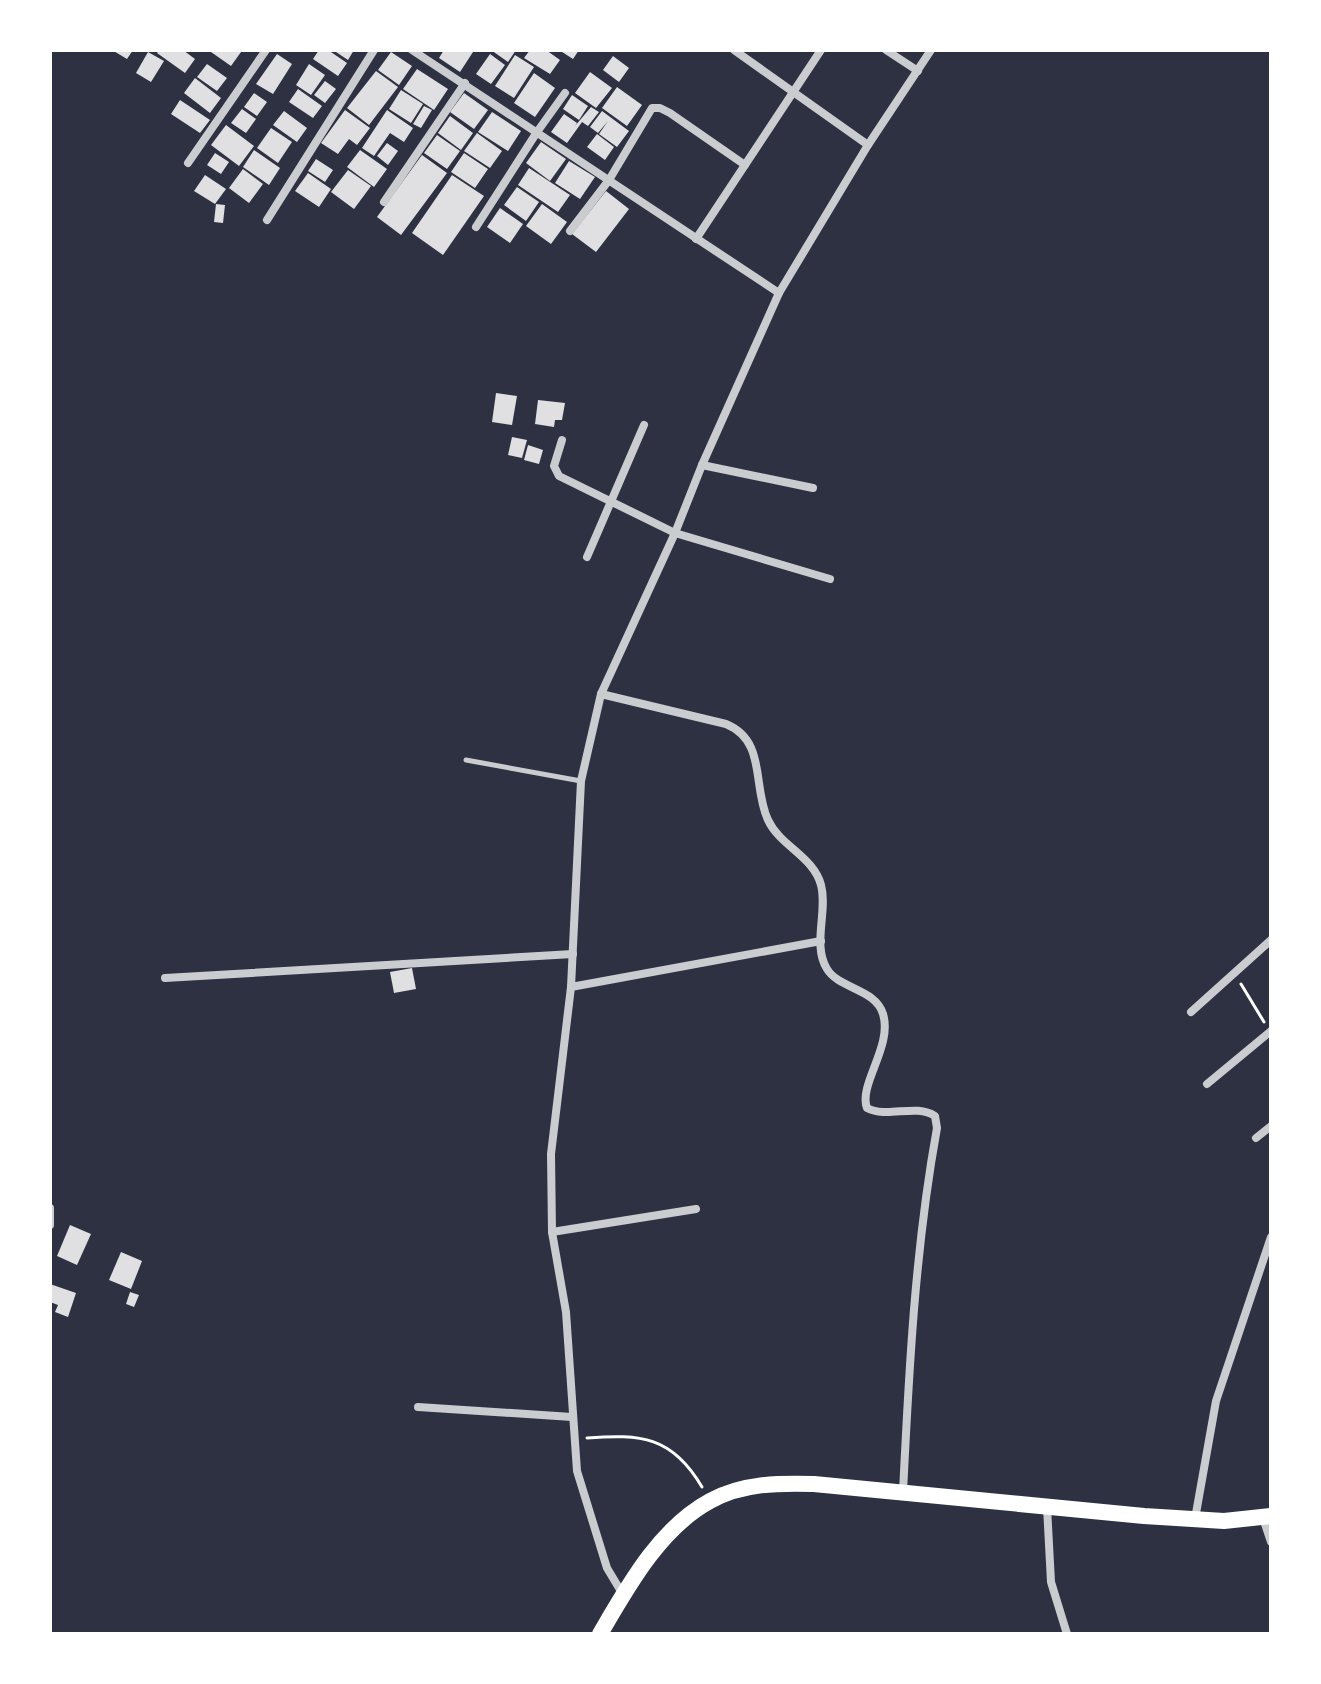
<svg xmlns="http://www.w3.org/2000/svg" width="1321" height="1684" font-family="'Sofia Sans Condensed',sans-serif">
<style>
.building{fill:#e0e0e3}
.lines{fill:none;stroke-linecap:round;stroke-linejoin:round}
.path{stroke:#fff;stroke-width:3}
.service{stroke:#caccd0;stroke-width:5}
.minor{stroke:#caccd0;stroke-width:8}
.trunk{stroke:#fff;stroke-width:16}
</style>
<rect width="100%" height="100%" fill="#2d3142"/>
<!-- building -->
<g class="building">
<polygon points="112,50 133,50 127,59"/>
<polygon points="159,50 183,50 195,59 185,73 157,53"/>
<polygon points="212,50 238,50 241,52 231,66 211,52"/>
<polygon points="319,50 328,50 347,63 338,76 313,59"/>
<polygon points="333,50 354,50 348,60"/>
<polygon points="444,50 471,50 473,52 460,72 439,58"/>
<polygon points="491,50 516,50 508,62"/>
<polygon points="530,50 546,50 560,60 550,74 524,58"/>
<polygon points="559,50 579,50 573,59"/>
<polygon points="148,52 164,61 151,82 136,73"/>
<polygon points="391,52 412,66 399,85 378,70"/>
<polygon points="277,54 292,64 273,94 256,84"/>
<polygon points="490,54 505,65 491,84 476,74"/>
<polygon points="515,55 534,67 514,98 495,86"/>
<polygon points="613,56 629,68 619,82 603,70"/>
<polygon points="207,64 227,78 217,91 197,77"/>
<polygon points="309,64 325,75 311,95 296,85"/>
<polygon points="417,69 448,89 434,110 403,89"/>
<polygon points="376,71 398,87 369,125 347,108"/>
<polygon points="590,72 612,88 596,108 575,93"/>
<polygon points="534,73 555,88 535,117 514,103"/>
<polygon points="195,78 221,98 210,113 184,93"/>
<polygon points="325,81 336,89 325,103 314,95"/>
<polygon points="617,87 642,105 627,126 602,108"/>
<polygon points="298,89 322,106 313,118 289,102"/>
<polygon points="401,90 423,104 411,123 389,109"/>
<polygon points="254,93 267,102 257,116 244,107"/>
<polygon points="464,93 488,110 474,129 450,112"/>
<polygon points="572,95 588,106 579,120 563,109"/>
<polygon points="180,100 210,120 200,133 171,114"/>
<polygon points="424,106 432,110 421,128 413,124"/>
<polygon points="591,107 599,112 588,126 582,122 567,143 551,132 564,114 577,123 575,126"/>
<polygon points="242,109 256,119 246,133 231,123"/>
<polygon points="345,110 370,128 357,145 349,139 338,154 321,143"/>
<polygon points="387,110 413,128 404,142 390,133 374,156 362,148"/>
<polygon points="284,111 307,128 297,142 273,125"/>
<polygon points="602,111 629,131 617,147 599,134 608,121 598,133 590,127"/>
<polygon points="492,112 521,131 508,151 478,132"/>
<polygon points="450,116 473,133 461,150 438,133"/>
<polygon points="226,125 254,146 239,166 211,145"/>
<polygon points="271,128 292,142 278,163 257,148"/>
<polygon points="477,133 502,151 490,168 464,151"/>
<polygon points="597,134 614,147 605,160 587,147"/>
<polygon points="437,135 460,151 447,169 424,153"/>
<polygon points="541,142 566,159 550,181 526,163"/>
<polygon points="387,143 398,151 388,165 377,156"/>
<polygon points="254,150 280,168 269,185 243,167"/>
<polygon points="360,150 387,169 374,187 347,167"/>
<polygon points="215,153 229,162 221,174 207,165"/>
<polygon points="464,153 488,169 475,188 451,172"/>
<polygon points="422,155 447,173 401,235 377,217"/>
<polygon points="316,159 333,170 325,182 308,171"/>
<polygon points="569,161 595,177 580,199 555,183"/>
<polygon points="529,168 570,195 558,212 518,185"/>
<polygon points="243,169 263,184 249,203 229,188"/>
<polygon points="348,170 371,186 354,209 331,192"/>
<polygon points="308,173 331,189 319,207 295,191"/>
<polygon points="205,175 226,189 215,204 194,191"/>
<polygon points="452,175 484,196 443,255 412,233"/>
<polygon points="517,187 539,202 526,221 504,205"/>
<polygon points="606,191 629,209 596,252 572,234"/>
<polygon points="216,204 225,205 223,223 214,222"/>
<polygon points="542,204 567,222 551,244 526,226"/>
<polygon points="500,208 523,224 510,243 487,227"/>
<polygon points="496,393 517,396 512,425 492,422"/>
<polygon points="538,400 565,403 562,420 555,420 554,427 535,424"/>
<polygon points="512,437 527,440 522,458 508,455"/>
<polygon points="528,445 543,450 539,464 524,460"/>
<polygon points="412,968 416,989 394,993 390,972"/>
<polygon points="70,1225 91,1234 77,1265 57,1256"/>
<polygon points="121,1252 142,1261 131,1289 109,1280"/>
<polygon points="50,1284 76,1293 68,1317 55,1312 58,1305 50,1302"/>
<polygon points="130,1292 139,1295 134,1307 126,1304"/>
</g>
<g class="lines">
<!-- path -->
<g class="path">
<polyline points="1241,984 1264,1022"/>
<path d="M 587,1438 C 641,1434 672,1436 702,1487"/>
</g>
<!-- service -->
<polyline class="service" points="466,760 581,781"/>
<!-- minor -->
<g class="minor">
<polyline points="412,50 779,293"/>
<polyline points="734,50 868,145"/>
<polyline points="886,50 918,71"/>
<polyline points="188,163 266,50"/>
<polyline points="384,202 465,83"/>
<polyline points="267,220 374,50"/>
<polyline points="476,227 537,132 565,93"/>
<polyline points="570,231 609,180 652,108 660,108 670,113 745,165"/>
<polyline points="696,239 821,50"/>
<polyline points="562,440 554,466 559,476 675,533 830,579"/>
<polyline points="702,465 813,488"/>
<polyline points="587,557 644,425"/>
<path d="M 601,694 L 726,724 C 767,741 752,786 768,820 C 780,846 814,857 821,885 C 828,911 812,945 827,969 C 839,989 876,989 883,1014 C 893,1046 858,1085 867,1108 C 888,1119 915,1103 935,1116 L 937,1128 C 915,1249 909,1370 903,1492"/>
<polyline points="165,978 573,954"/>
<polyline points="571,987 821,941"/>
<polyline points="1191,1012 1271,940"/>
<polyline points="1207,1084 1271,1031"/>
<polyline points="1256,1138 1271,1126"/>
<polyline points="50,1208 50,1225"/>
<polyline points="552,1232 696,1209"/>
<polyline points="418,1407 572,1417"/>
<polyline points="1047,1507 1051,1582 1067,1634"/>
<polyline points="1263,1518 1271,1542"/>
<polyline points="1195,1519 1216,1401 1271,1237"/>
<polyline points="622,1593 607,1568 577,1471 566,1312 552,1232 551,1154 571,987 581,781 601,694 675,533 702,465 779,293 868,145 931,50"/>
</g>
<!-- trunk -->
<path class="trunk" d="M 600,1634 C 628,1586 660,1528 710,1501 C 742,1483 779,1483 814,1484 L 1144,1516 L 1224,1521 L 1271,1516"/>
</g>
<!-- border -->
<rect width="1321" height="1684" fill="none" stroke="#ffffff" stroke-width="104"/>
</svg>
